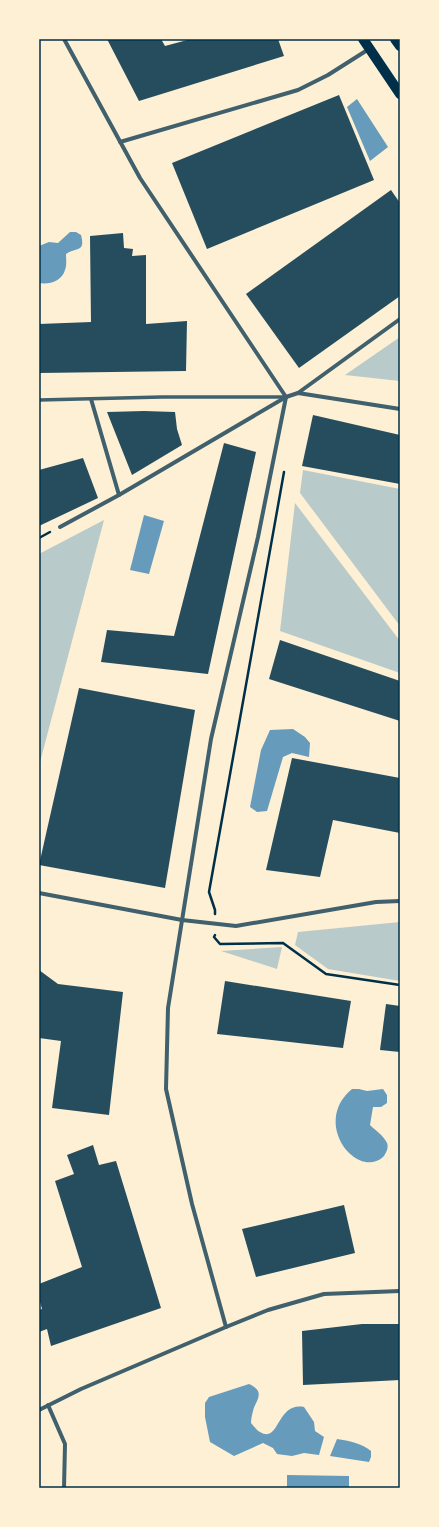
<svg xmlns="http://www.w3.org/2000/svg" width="439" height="1527" font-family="'Fira Sans Condensed',sans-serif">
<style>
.green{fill:#b9caca}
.water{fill:#669bbc}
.building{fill:#264d5e}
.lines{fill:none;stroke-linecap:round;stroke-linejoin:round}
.path{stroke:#003049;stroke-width:2.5}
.pedestrian{stroke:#3f606c;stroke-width:3.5}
.minor{stroke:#3f606c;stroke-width:4}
.primary{stroke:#003049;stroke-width:10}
.neatline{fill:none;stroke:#003049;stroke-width:1.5}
</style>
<rect width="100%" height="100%" fill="#fdf0d5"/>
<!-- green -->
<g class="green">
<polygon points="400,337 400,381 345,375"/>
<polygon points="303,470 400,489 400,626 300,493"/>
<polygon points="295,503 400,641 400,673 280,631"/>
<polygon points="104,520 39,766 39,554"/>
<polygon points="400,922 400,981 328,969 295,945 298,932"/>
<polygon points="282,947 277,969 221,951"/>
</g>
<!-- water -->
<g class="water">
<polygon points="357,99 388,147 370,161 347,107"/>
<path d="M 70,232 L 76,232 L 81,235 C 86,253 75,247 66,254 C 66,258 67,265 65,270 C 62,281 49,285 39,283 L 39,246 L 49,242 L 58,243 Z"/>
<polygon points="144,515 164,521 149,574 130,570"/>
<polygon points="293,729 305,737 310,743 309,757 292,753 283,757 267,811 257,812 250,807 261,750 270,730"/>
<path d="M 352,1089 L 359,1089 L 367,1091 L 383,1089 L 387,1095 L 387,1103 L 381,1107 L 373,1107 L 370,1125 C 375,1130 384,1136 387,1143 C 389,1147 386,1154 383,1157 C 357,1180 311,1123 352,1089 Z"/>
<path d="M 249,1384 C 267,1392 255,1401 253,1411 C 252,1415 251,1419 251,1423 C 254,1426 256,1430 260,1432 C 280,1444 276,1402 304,1407 L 314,1422 L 315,1431 L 324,1437 L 319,1455 L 304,1453 L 292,1456 L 277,1454 L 273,1448 L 263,1443 L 234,1456 L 210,1442 L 205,1417 L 205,1403 L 209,1397 Z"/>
<path d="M 337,1439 C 349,1441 361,1443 371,1451 L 371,1457 L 369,1462 L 330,1456 Z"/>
<polygon points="287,1475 349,1476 349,1488 287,1488"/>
</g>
<!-- building -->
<g class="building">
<polygon points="107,39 161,39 165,46 191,39 278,39 284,56 139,101"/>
<polygon points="339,95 374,180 207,249 172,163"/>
<polygon points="391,190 400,203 400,296 299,368 246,294"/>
<polygon points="123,233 124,248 133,249 132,256 146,255 146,324 187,321 186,371 39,373 39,324 91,322 90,236"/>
<polygon points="144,411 175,412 177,429 182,445 132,475 107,412"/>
<polygon points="313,415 400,435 400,484 302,466"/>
<polygon points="224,443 256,452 208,674 101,662 107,630 174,636"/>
<polygon points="83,458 98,498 39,526 39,470"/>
<polygon points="280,640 400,681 400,721 269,679"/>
<polygon points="79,688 195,710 165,888 39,865"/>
<polygon points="292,758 400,778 400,833 333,820 320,877 266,870"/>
<polygon points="39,970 58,984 123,992 109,1115 52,1108 61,1041 39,1038"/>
<polygon points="225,981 351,1001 343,1048 217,1034"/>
<polygon points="386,1004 400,1006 400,1052 380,1050"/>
<polygon points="93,1145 99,1165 116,1161 161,1308 51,1346 47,1329 39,1332 39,1310 42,1309 39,1298 39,1284 82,1267 55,1181 74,1174 67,1155"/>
<polygon points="344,1205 355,1253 256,1277 242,1229"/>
<polygon points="362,1324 400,1324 400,1380 303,1385 302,1331"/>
</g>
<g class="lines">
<!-- path -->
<g class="path">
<polyline points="39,538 50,532"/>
<polyline points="215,914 215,910 209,892 284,472"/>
<polyline points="215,935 214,937 220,944 283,943 326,974 400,985"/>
</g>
<!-- pedestrian -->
<polyline class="pedestrian" points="39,400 162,397 286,397"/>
<!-- minor -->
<g class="minor">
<polyline points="64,39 140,178 286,397"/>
<polyline points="120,142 298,90 328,75 369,49"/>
<polyline points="298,393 400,319"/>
<polyline points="91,399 119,495"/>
<polyline points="60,527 119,495 286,397 298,393 400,409"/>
<polyline points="39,893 182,920 236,926 376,902 400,901"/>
<polyline points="226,1327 192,1204 166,1089 168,1008 211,739 258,537 286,397"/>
<polyline points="48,1405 65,1444 64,1488"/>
<polyline points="39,1410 81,1389 226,1327 268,1310 324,1294 400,1291"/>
</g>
<!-- primary -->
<g class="primary">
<polyline points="363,39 400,94"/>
<polyline points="395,39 400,46"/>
</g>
</g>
<!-- border -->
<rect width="439" height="1527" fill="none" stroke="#fdf0d5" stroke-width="80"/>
<rect x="40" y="40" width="359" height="1447" class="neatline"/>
</svg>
